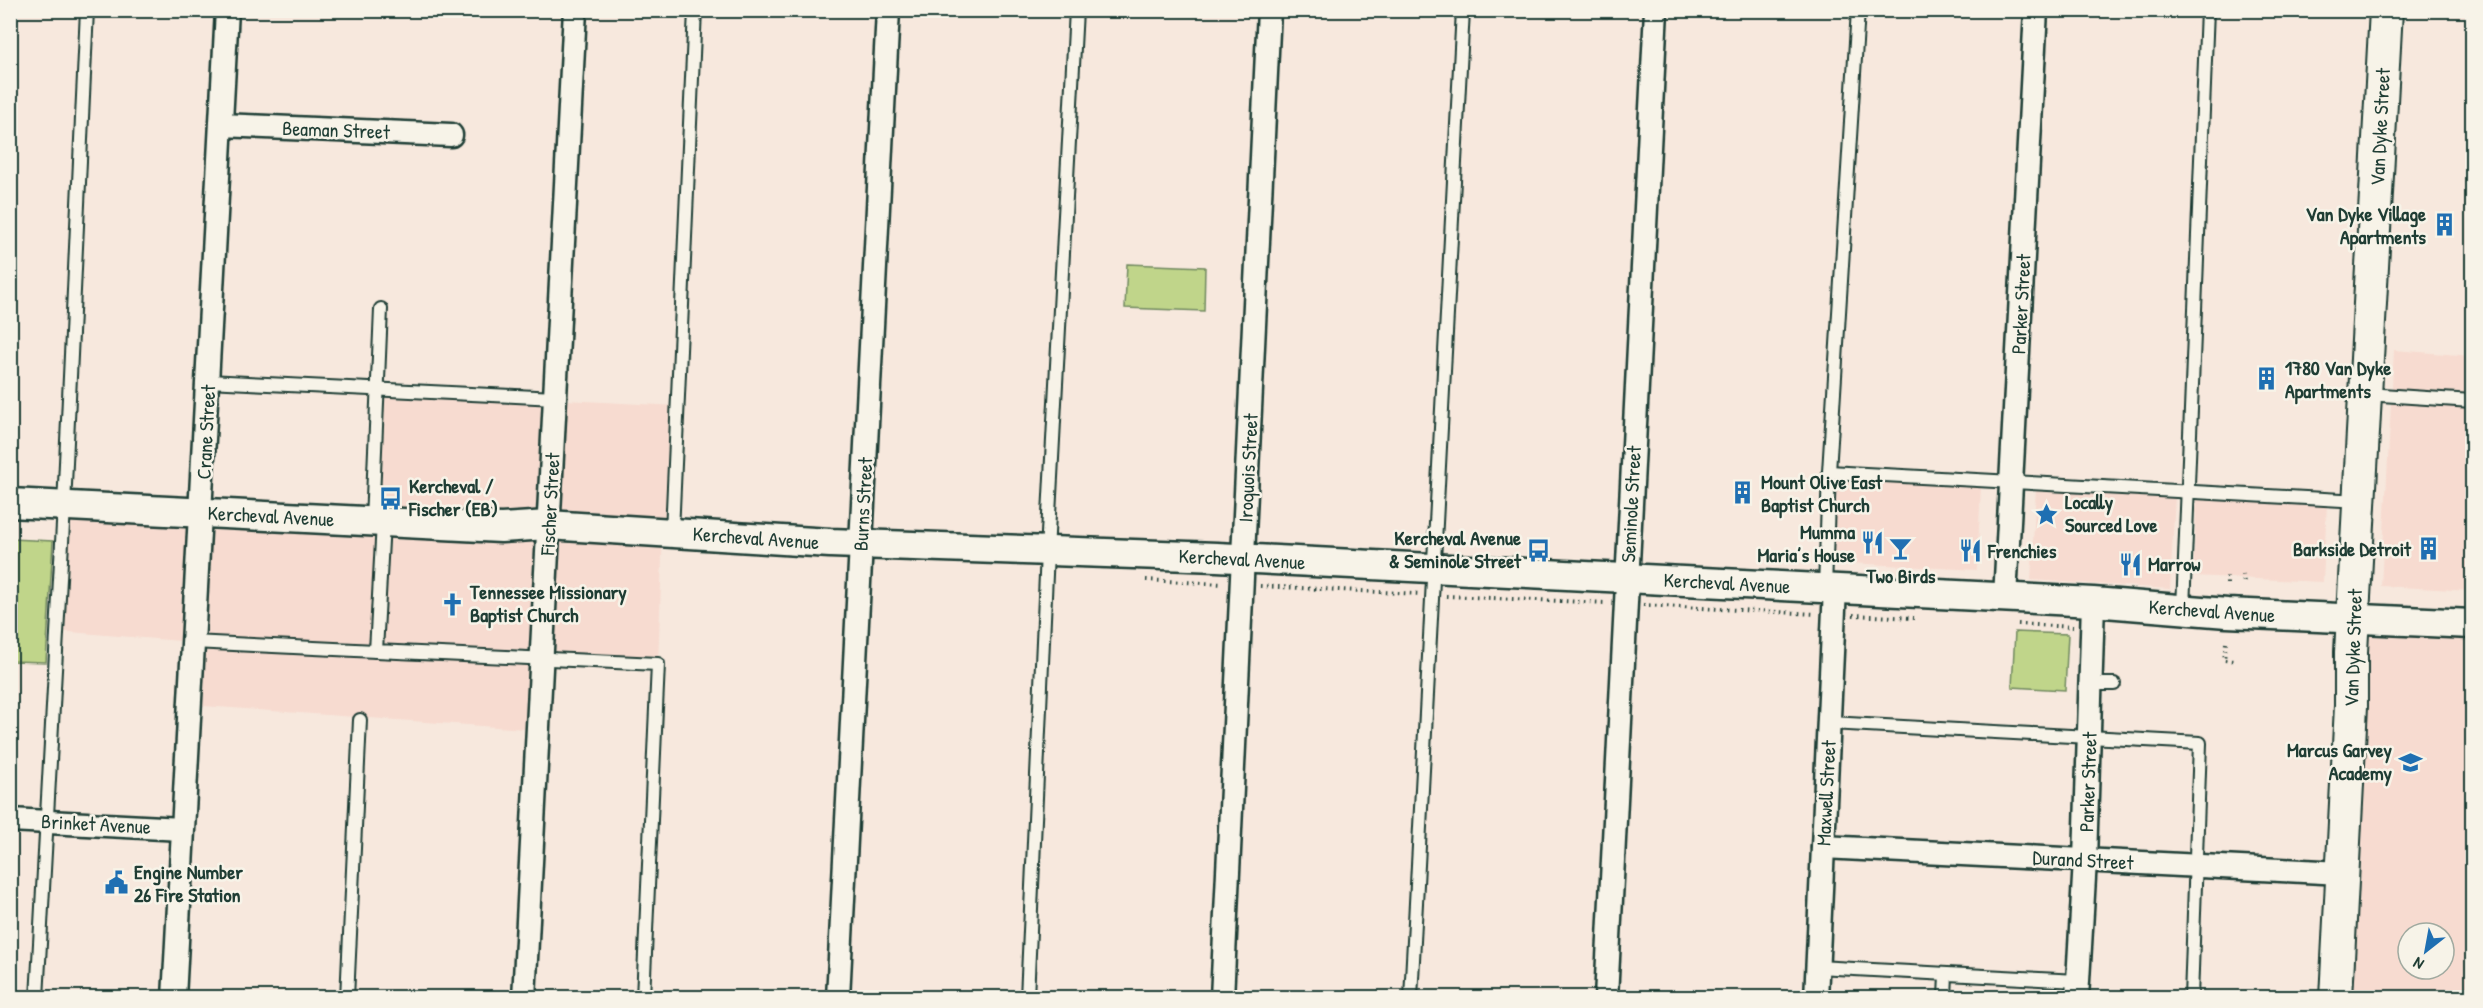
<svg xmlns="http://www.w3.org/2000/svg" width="2483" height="1008" font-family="'Patrick Hand',sans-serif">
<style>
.built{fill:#f7dbd0;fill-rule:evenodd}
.green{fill:#c0d58a;stroke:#70895f;stroke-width:1.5}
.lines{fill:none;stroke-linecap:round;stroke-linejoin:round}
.service-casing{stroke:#1f3d34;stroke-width:16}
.minor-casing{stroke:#1f3d34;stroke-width:27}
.tertiary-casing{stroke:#1f3d34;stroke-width:33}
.secondary-casing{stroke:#1f3d34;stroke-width:36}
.path{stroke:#1f3d34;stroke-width:4;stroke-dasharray:1.5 4.5;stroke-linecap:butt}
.service{stroke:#f7f3e8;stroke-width:12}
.minor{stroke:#f7f3e8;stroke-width:22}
.tertiary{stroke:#f7f3e8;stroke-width:28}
.secondary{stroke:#f7f3e8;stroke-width:32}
.labels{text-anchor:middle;stroke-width:5;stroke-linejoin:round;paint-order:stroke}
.street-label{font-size:20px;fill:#1f3d34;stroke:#f7f3e8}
.poi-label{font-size:20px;font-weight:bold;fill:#1f3d34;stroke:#f7f3e8;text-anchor:start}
</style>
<rect width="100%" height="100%" fill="#f7e8dd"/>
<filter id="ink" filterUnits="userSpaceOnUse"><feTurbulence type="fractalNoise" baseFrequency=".0167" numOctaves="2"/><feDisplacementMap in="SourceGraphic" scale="12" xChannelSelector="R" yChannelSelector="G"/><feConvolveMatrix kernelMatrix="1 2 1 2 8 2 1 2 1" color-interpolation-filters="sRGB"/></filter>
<g filter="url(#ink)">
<!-- built -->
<g class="built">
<polygon points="2394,350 2472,356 2472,591 2381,586"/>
<polygon points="378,390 678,406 672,532 663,532 658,664 542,658 538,730 189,705 193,642 57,631 64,506 372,521"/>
<polygon points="1836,478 1981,486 1977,570 1831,562"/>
<polygon points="2036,487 2175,496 2170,589 2031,580"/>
<polygon points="2197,497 2327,504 2323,582 2193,576"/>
<path d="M 2353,619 L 2472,624 L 2472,997 L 2336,998 ZM 2408,933 L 2444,933 L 2444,969 L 2408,969 Z"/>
</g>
<!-- green -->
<g class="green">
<polygon points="1127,264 1205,267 1204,311 1125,308"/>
<polygon points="11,539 53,541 46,662 11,661"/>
<polygon points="2015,632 2068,634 2065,690 2012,687"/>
</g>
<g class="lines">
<defs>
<g id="service">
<polyline points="208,381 555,398"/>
<polyline points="2366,394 2472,401"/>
<polyline points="1829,472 2360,501"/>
<polyline points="372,521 381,309"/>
<polyline points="383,522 376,651 658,664 643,998"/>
<polyline points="672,532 695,10"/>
<polyline points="1825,588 1829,472 1858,10"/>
<polyline points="2183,609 2207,10"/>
<polyline points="193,642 376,651"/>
<polyline points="2090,684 2114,684"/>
<polyline points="1830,723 2200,743 2191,998"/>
<polyline points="1817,967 2078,981"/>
<polyline points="37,998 64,506 87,10"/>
<polyline points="347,998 360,720"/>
<polyline points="1027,998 1047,552 1076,10"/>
<polyline points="1411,998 1463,10"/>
<polyline points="1945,998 1946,974"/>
</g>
<g id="minor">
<polyline points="221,125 451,135"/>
<polyline points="2005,598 2036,10"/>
<polyline points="10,820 182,829"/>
<polyline points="1823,847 2342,873"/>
<polyline points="174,998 227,10"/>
<polyline points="524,998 575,10"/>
<polyline points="838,998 888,10"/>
<polyline points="1222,998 1269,10"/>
<polyline points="1606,998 1656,10"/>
<polyline points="1816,998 1835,588"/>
<polyline points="2077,998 2085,860 2093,602"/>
</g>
<polyline id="tertiary" points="10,503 501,528 548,525 830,543 1217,557 2093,602 2227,613 2472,624"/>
<polyline id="secondary" points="2336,998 2351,706 2351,652 2386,10"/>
</defs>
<!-- service casing -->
<use href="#service" class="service-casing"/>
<!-- minor casing -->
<use href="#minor" class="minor-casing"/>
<!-- tertiary casing -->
<use href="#tertiary" class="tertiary-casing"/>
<!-- secondary casing -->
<use href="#secondary" class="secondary-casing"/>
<!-- path -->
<g class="path">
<polyline points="2243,574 2244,584"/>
<polyline points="1146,580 1222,584"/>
<polyline points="2227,584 2227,574"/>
<polyline points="1260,586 1420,594"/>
<polyline points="1446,596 1606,603"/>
<polyline points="1643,605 1816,614"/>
<polyline points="1853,615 1914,618"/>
<polyline points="2018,624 2073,627"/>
<polyline points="2226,643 2224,660 2234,661"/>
</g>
<!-- service -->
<use href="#service" class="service"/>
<!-- minor -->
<use href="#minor" class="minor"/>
<!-- tertiary -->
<use href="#tertiary" class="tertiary"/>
<!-- secondary -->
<use href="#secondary" class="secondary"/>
</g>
</g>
<!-- icons -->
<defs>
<symbol id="building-bare" viewBox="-9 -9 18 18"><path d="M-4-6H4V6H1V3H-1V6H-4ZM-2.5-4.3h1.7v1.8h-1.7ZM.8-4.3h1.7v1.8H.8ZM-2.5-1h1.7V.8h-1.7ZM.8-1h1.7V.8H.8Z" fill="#1f6fb2" stroke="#f7f3e8" stroke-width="2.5" paint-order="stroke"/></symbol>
<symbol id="bus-bare" viewBox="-9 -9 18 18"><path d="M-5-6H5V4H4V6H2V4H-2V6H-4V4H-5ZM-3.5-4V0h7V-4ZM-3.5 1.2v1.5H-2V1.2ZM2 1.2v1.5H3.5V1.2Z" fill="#1f6fb2" stroke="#f7f3e8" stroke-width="2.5" paint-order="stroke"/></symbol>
<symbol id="sight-bare" viewBox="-9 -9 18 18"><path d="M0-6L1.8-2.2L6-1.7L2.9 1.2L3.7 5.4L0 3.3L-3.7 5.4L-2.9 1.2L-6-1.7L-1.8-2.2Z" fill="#1f6fb2" stroke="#f7f3e8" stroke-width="2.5" paint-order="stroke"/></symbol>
<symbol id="restaurant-bare" viewBox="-9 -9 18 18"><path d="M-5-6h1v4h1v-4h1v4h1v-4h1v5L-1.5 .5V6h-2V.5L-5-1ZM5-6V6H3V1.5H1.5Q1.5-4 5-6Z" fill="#1f6fb2" stroke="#f7f3e8" stroke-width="2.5" paint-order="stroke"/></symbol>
<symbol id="bar-bare" viewBox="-9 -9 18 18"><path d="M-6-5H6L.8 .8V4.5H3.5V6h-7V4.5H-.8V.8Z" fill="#1f6fb2" stroke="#f7f3e8" stroke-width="2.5" paint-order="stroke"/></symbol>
<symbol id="church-bare" viewBox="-9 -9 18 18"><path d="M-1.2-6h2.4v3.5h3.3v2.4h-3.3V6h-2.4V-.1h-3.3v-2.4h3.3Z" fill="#1f6fb2" stroke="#f7f3e8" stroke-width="2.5" paint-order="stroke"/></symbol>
<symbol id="school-bare" viewBox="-9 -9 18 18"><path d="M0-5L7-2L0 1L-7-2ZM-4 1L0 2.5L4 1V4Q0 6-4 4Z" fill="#1f6fb2" stroke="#f7f3e8" stroke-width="2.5" paint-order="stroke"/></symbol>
<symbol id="civic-bare" viewBox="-9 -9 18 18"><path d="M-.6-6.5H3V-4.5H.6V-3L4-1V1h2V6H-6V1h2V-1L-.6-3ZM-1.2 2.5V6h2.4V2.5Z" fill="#1f6fb2" stroke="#f7f3e8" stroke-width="2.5" paint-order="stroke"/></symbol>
</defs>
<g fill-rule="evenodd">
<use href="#building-bare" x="2428" y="208" width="33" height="33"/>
<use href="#building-bare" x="2250" y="362" width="33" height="33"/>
<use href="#building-bare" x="1726" y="476" width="33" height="33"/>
<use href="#bus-bare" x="374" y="482" width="33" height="33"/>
<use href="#sight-bare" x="2030" y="498" width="33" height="33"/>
<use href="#restaurant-bare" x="1856" y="526" width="33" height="33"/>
<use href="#bar-bare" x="1884" y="532" width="33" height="33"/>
<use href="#building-bare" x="2412" y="532" width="33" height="33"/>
<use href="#bus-bare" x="1522" y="534" width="33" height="33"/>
<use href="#restaurant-bare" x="1954" y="534" width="33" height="33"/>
<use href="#restaurant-bare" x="2114" y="548" width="33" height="33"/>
<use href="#church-bare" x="436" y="588" width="33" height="33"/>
<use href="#school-bare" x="2394" y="746" width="33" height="33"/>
<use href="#civic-bare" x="100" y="866" width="33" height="33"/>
</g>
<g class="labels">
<!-- street labels -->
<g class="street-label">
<text transform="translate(2380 127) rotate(-87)" y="7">Van Dyke Street</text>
<text transform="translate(336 130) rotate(2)" y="7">Beaman Street</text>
<text transform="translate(2021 304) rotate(-87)" y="7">Parker Street</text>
<text transform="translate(206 432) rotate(-87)" y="7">Crane Street</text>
<text transform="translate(1248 468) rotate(-87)" y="7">Iroquois Street</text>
<text transform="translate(550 504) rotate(-87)" y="7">Fischer Street</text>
<text transform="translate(863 504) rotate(-87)" y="7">Burns Street</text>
<text transform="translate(1631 504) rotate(-87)" y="7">Seminole Street</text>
<text transform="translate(271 516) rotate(3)" y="7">Kercheval Avenue</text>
<text transform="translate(756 538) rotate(4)" y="7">Kercheval Avenue</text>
<text transform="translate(1242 559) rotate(3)" y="7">Kercheval Avenue</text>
<text transform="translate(1727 583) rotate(3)" y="7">Kercheval Avenue</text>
<text transform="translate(2212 611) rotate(4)" y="7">Kercheval Avenue</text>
<text transform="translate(2353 648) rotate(-88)" y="7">Van Dyke Street</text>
<text transform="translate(2088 782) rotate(-88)" y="7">Parker Street</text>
<text transform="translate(1826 793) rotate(-87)" y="7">Maxwell Street</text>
<text transform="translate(96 824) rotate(3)" y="7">Brinket Avenue</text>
<text transform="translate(2083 860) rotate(3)" y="7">Durand Street</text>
</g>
<!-- poi labels -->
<g class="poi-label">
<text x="2426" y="221" text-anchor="end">Van Dyke Village<tspan x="2426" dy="23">Apartments</tspan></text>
<text x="2285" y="375">1780 Van Dyke<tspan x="2285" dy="23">Apartments</tspan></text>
<text x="1761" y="489">Mount Olive East<tspan x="1761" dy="23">Baptist Church</tspan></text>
<text x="409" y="493">Kercheval /<tspan x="409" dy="23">Fischer (EB)</tspan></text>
<text x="2065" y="509">Locally<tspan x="2065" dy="23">Sourced Love</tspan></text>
<text x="1855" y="539" text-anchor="end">Mumma<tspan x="1855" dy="23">Maria’s House</tspan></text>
<text x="1521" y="545" text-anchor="end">Kercheval Avenue<tspan x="1521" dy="23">&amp; Seminole Street</tspan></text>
<text x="2411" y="556" text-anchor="end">Barkside Detroit</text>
<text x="1988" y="558">Frenchies</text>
<text x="2148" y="571">Marrow</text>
<text x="1901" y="583" text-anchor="middle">Two Birds</text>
<text x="470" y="599">Tennessee Missionary<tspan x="470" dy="23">Baptist Church</tspan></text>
<text x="2392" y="757" text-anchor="end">Marcus Garvey<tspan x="2392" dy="23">Academy</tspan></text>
<text x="134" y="879">Engine Number<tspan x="134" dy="23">26 Fire Station</tspan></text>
</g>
</g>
<!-- margin -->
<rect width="2483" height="1008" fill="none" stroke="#f7f3e8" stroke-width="36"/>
<rect x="18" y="18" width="2447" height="972" fill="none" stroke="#1f3d34" stroke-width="2" filter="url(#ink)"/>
<!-- north arrow -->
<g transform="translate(2426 951) rotate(211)"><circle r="28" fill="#f7f3e8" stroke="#a1aaa0" stroke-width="1.5"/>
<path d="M0-4.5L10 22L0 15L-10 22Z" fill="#1f6fb2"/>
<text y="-9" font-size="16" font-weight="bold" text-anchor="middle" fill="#1f3d34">N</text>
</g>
</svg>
